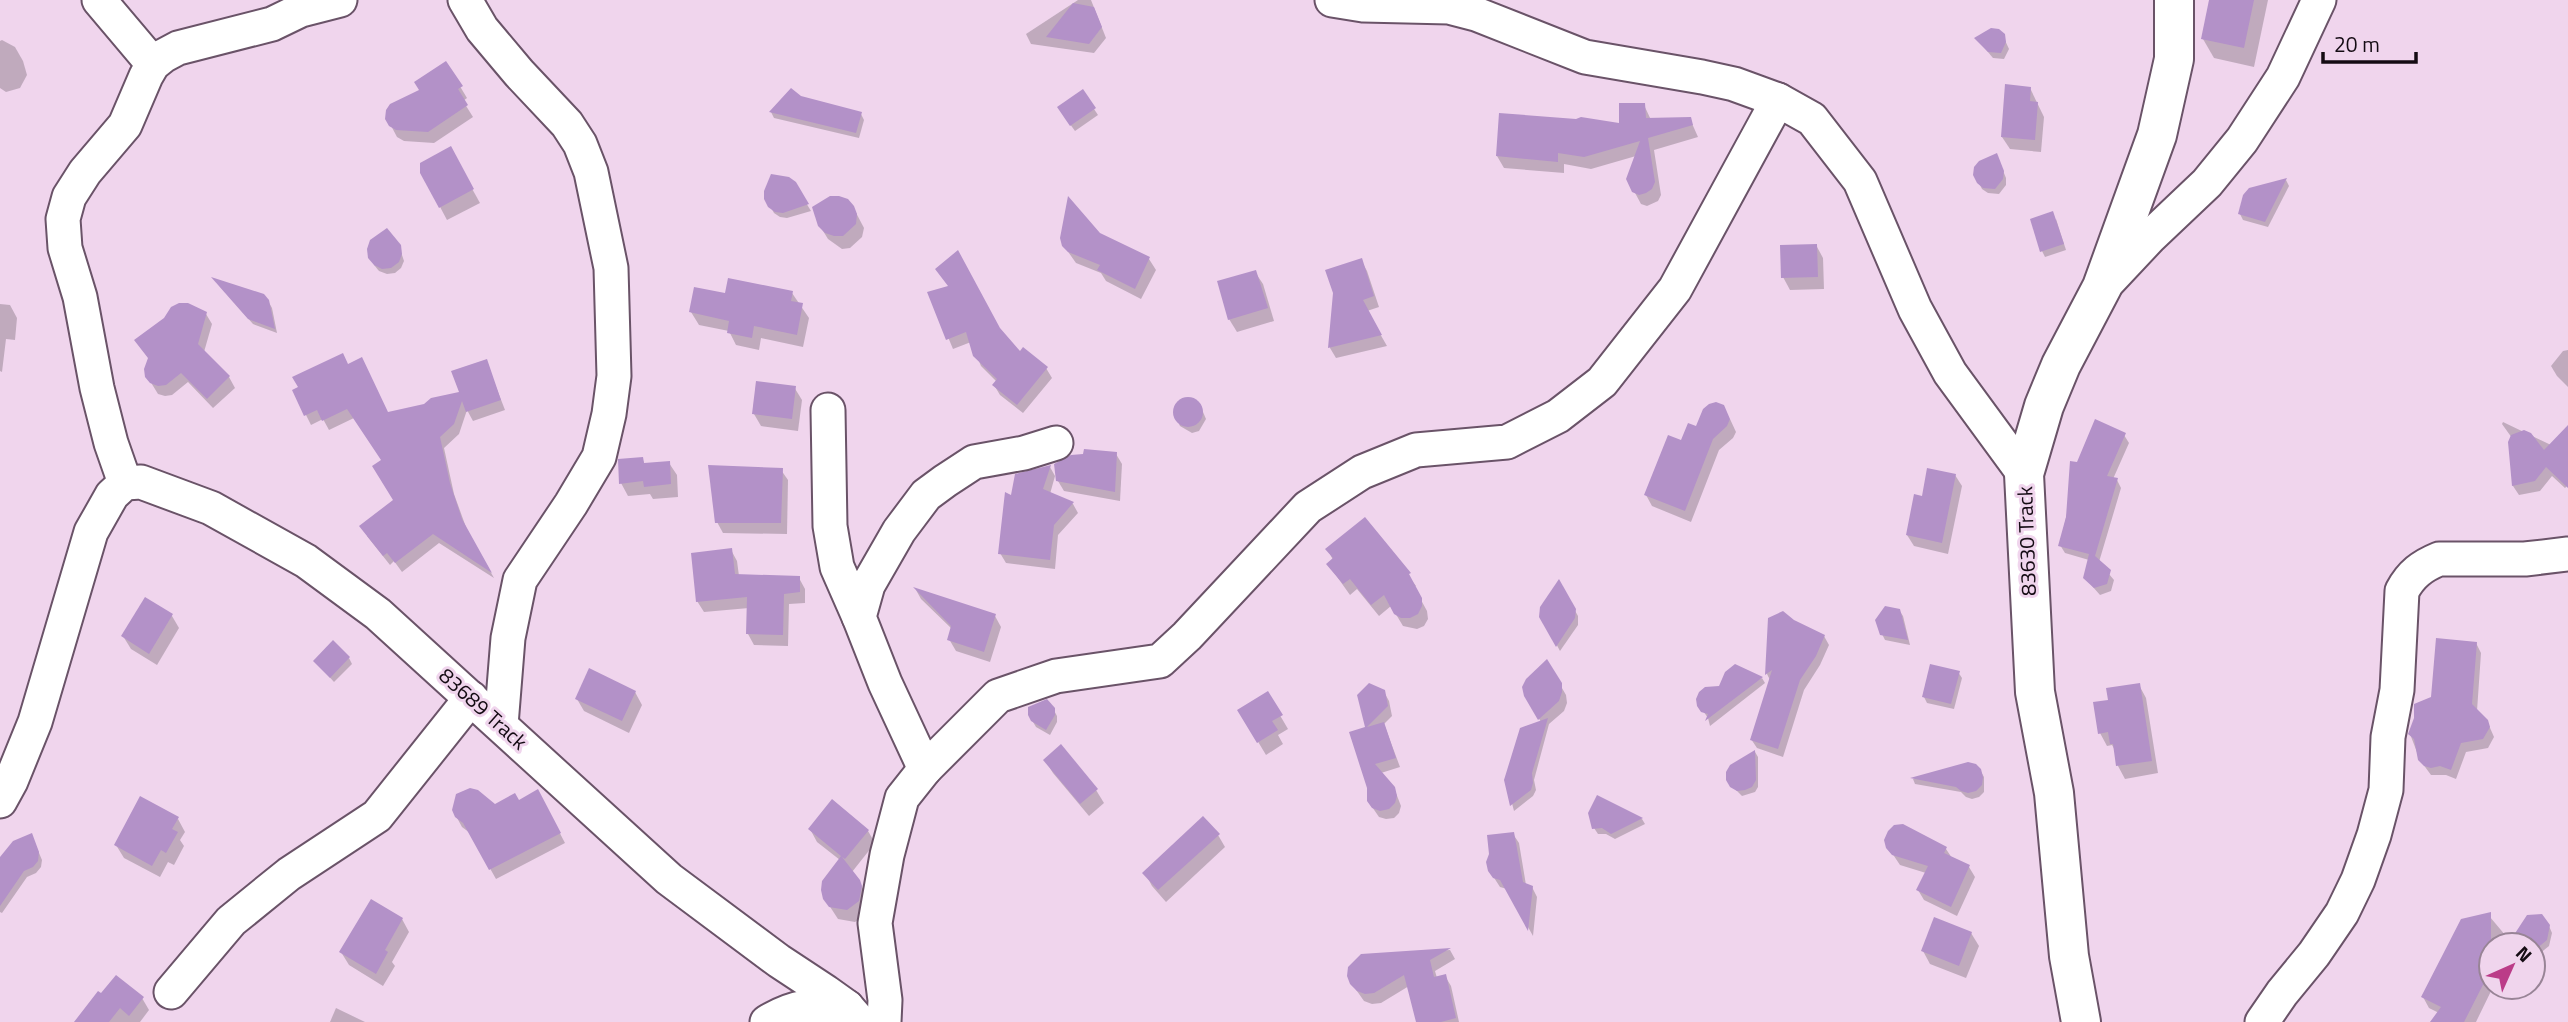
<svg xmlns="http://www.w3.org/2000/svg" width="2568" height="1022" font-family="'Titillium Web',sans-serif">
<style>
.shadow{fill:#0003}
.building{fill:#b391c8}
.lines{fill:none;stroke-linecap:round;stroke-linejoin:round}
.minor-casing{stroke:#6a5368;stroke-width:37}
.tertiary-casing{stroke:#6a5368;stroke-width:42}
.minor{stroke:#fff;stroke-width:33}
.tertiary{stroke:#fff;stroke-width:38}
.labels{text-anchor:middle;stroke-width:6;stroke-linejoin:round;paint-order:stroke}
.street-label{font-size:21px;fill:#140b13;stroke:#f0d5ed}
</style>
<rect width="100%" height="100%" fill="#f0d5ed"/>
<!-- shadow -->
<g class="shadow">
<polygon points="1078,0 1091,0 1106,38 1094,53 1031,44 1026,34"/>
<polygon points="2211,0 2268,0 2254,67 2214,58 2203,39"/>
<polygon points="2003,36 2009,49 2004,59 1993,58 1976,38"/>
<polygon points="2,40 15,47 23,61 27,75 20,88 6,92 0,88 0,41"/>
<polygon points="446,63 467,98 463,101 473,117 434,143 404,141 397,137 387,118 421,91"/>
<polygon points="2030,88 2044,117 2041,152 2010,149 2002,137"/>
<polygon points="1082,91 1098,115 1075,131 1062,113"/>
<polygon points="800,97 861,114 864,120 859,138 774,118 771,112"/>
<polygon points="1644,105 1651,120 1690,119 1698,137 1654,150 1661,195 1658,201 1647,206 1641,204 1634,191 1636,156 1591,169 1564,164 1564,173 1504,168 1497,156 1621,126"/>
<polygon points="450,149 480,203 447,220 422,173"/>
<polygon points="1999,161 2006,178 2006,185 1999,194 1988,193 1982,189 1975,175"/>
<polygon points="2286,180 2289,186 2268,227 2243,220 2240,214"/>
<polygon points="794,183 811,211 787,218 780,217 774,213 766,199"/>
<polygon points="853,207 864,228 862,237 850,248 842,249 828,239 820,226"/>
<polygon points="2056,219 2066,250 2045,257 2042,251"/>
<polygon points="1099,235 1149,259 1156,270 1141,299 1106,281 1101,273 1076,263 1064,246"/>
<polygon points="1816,245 1823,258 1824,289 1790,290 1783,277"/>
<polygon points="399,246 404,261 401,268 395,273 387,274 379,271 374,265"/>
<polygon points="1361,260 1367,271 1379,307 1367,311 1387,346 1336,358 1330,348 1334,293"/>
<polygon points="1255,272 1263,284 1274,321 1237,332 1229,319"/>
<polygon points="217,283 268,301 272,308 277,333 253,324"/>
<polygon points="792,293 809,318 803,347 761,338 759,350 736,345 729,331 699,325 691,312 726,295"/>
<polygon points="930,294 999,330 1020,353 1046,368 1052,378 1023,413 1000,395 994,385 997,382 981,366 971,342 953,349"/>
<polygon points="0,304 10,305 17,318 15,340 6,339 2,372 0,371"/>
<polygon points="206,314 212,324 204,352 229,377 235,388 213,408 188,382 172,395 165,396 158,394 147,376 149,359 136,340"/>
<polygon points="2568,350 2568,387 2557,376 2551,366 2563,351"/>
<polygon points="486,361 505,410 473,421 467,410 459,434 444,448 454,494 467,530 494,578 439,543 402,572 394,561 390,565 367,536 395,501 383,461 354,418 329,430 323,419 311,425 294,391 348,366 388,414 425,406 461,393"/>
<polygon points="794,387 802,400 798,431 761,426 754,414"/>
<polygon points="1187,398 1200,405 1206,419 1199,431 1192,433 1180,426 1174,412 1176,405 1180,400"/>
<polygon points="1730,419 1736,432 1733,438 1719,450 1691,522 1652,506 1646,495 1682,443 1697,428"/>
<polygon points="2503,422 2551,445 2568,427 2568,485 2565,488 2552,476 2540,491 2519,495 2513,486 2512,438 2502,424"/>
<polygon points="2124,435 2129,443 2113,479 2117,480 2121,488 2099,562 2114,580 2111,591 2100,595 2085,578 2089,560 2065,553 2060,545 2078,463"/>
<polygon points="1116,454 1122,464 1120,501 1064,491 1058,481"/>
<polygon points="642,458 645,465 669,463 677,475 678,497 653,499 650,494 628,496 621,483"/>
<polygon points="1050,467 1055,476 1050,494 1073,504 1078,513 1058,535 1055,569 1006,563 1000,553"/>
<polygon points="781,470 788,480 787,534 723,533 717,522"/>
<polygon points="1955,475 1962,486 1948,554 1914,546 1907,535"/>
<polygon points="1365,520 1416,586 1414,587 1427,611 1428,619 1424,626 1417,629 1403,626 1391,606 1379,616 1357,589 1350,595 1328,564 1333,560 1328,550"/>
<polygon points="731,550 737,561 739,576 799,578 805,589 805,603 789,604 788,646 754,645 748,634 749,608 704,612 697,601"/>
<polygon points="1559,582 1578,616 1578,625 1560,651 1541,616"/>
<polygon points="916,590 995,616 1001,627 990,662 956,651 949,639 952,629 921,599"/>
<polygon points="146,599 172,616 179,628 157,665 131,649 123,636"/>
<polygon points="1899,610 1903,616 1910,645 1885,640 1882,634"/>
<polygon points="1770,620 1793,622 1824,636 1829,645 1820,665 1804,690 1783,757 1757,748 1751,739 1770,680 1767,674"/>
<polygon points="2476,643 2481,653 2477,711 2487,721 2494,737 2488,748 2466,752 2456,779 2446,775 2431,775 2420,760 2410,734 2433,698"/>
<polygon points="349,658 352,664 334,682 315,661"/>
<polygon points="1547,662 1566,695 1567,703 1564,711 1549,724 1534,780 1536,790 1533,796 1514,811 1506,780 1541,722 1525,695"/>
<polygon points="1958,672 1962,678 1954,709 1927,703 1924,697"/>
<polygon points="1762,678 1765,683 1710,726 1708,718 1699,705"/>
<polygon points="2139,685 2146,698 2158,773 2125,779 2118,766 2116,752 2112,745 2107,746 2100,733"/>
<polygon points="635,692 642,705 629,733 584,711 577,699"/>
<polygon points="1384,692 1389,701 1392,716 1384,724 1400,767 1381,773 1394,788 1401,806 1399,813 1394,818 1386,819 1379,817 1368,801 1367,729 1359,695"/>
<polygon points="1267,693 1288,729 1278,735 1283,744 1266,755 1239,710"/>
<polygon points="1050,703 1057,716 1057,722 1050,735 1036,727 1029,715"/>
<polygon points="1755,752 1758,757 1758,787 1755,792 1742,796 1732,786"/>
<polygon points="1045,760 1096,790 1104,803 1089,816 1053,773"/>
<polygon points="1968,764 1980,770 1984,777 1984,792 1979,797 1972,799 1966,797 1961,792 1915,784 1913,779"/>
<polygon points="1598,797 1642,819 1645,824 1615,839 1606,834 1598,834 1594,828"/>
<polygon points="543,801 565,843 496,879 470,833 462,827 456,816 518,802"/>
<polygon points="178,819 185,832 180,840 184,846 174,865 168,862 160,877 124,858 116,845"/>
<polygon points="810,829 868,831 875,843 852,872 867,895 866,914 855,922 838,919 825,899 840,860 817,842"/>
<polygon points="1513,834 1519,843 1526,885 1532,887 1537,897 1533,936 1507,889 1500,887 1489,870 1489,836"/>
<polygon points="1218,835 1225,847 1166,902 1152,886 1145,873"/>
<polygon points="34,841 42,860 41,867 36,873 27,877 2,913 0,912 0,863"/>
<polygon points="1888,847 1946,849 1952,858 1969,867 1975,877 1957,916 1924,900 1918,890 1926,873 1900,865"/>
<polygon points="2490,917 2511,942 2528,917 2549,926 2552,933 2549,946 2539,954 2533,952 2533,945 2491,945 2491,987 2493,987 2476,1022 2432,1022 2439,1013 2429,1008 2423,997"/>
<polygon points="402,919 409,932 392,962 395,966 383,986 349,965 341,952"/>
<polygon points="1971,933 1979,946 1966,978 1930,964 1923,951"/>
<polygon points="1450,950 1455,959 1435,971 1437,978 1445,976 1451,986 1459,1022 1418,1022 1409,986 1381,1003 1372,1004 1364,1001 1352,984 1362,956"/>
<polygon points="142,998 149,1010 140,1022 76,1022"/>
<polygon points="336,1008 365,1022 330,1022"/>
</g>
<!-- building -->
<g class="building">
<polygon points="2209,0 2254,0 2244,48 2201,39"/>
<polygon points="1073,3 1094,7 1102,27 1089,44 1046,37"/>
<polygon points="1991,28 1999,29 2005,34 2006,42 2001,53 1988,52 1974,38"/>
<polygon points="446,61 463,86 458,89 468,105 428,132 396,130 389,126 385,119 386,110 390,104 419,90 414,82"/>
<polygon points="2005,84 2031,87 2030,101 2038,102 2035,140 2001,137"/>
<polygon points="791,88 801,96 862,112 856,133 769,112"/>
<polygon points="1083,89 1096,108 1070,126 1057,107"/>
<polygon points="1619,103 1645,103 1646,118 1691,117 1693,125 1648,138 1655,182 1652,189 1646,193 1639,195 1632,192 1626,179 1640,141 1584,157 1558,153 1558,162 1496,156 1499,113 1576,119 1581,117 1619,123"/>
<polygon points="451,146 474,189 439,208 420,173 420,163"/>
<polygon points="1997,153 2004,171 2003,179 1995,189 1983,188 1977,183 1973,175 1974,167 1979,161"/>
<polygon points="771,174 789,177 796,182 809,204 783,213 775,212 768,207 764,199 764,191"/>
<polygon points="2287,178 2265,222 2238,214 2243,195 2249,188"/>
<polygon points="830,196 839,196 848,199 854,206 857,214 856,224 843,236 834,236 825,233 818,226 812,207"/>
<polygon points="1068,196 1100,233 1150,257 1135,289 1097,270 1100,265 1068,252 1062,246 1060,238"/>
<polygon points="2053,211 2064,244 2040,252 2030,219"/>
<polygon points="387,228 401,245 402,254 399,262 391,268 382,269 374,265 368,258 367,249 370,240"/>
<polygon points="1817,244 1818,277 1781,278 1780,245"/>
<polygon points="958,250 1000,328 1020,351 1023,347 1048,367 1017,405 992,385 997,379 973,356 966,332 946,340 927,292 948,286 935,269"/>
<polygon points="1362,258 1374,296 1363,300 1382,335 1328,348 1333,293 1325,270"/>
<polygon points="1256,270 1268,308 1228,320 1217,281"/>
<polygon points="211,277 264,294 269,300 275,329 248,319"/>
<polygon points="728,278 793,291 791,301 803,303 797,335 754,326 752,338 727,333 729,321 689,312 694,287 725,293"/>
<polygon points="179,303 188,303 207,312 198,344 230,376 207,399 181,373 166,385 158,386 150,383 145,377 144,369 148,358 134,340 164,318 171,307"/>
<polygon points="343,353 348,364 362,357 388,412 424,404 431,398 459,392 451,371 487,359 501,400 466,412 462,401 454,424 440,437 450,483 462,519 492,573 433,534 395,563 387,553 383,556 359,526 393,500 372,466 381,460 347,409 322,421 317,410 304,416 292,390 298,387 292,377"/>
<polygon points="756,381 796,386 792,419 752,414"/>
<circle cx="1188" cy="412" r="15"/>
<polygon points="1716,402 1724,405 1730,419 1727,426 1713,439 1685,511 1644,495 1668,435 1681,440 1688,423 1696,426 1703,409 1709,404"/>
<polygon points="2095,419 2126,433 2107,476 2118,478 2095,556 2111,570 2107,584 2094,588 2083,578 2089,554 2058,546 2066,517 2070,461 2077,462"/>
<polygon points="2568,425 2568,488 2546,467 2535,481 2512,486 2508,442 2511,435 2524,430 2531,433 2544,450"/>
<polygon points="1084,449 1117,452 1115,492 1056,481 1054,464 1071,455 1083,454"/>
<polygon points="643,457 644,463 670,461 671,484 644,487 643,481 619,484 618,459"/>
<polygon points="708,465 783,468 781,523 715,523"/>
<polygon points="1051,465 1043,489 1074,502 1054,525 1050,560 998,554 1005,492 1011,495 1015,474"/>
<polygon points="1927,468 1956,474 1942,543 1906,535 1914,494 1922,496"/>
<polygon points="1365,517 1411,573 1409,574 1422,598 1422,606 1418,614 1410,618 1401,618 1394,614 1384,595 1371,605 1350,579 1343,584 1326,564 1333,558 1325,549"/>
<polygon points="732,548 735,574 800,576 800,592 784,594 783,635 746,634 747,597 696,602 691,553"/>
<polygon points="1559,579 1576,609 1575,618 1556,647 1539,617 1540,607"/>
<polygon points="913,587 996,614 984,652 947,640 951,626"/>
<polygon points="145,597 173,614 149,654 121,636"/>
<polygon points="1885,606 1900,609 1908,640 1880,635 1875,620"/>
<polygon points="1783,611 1794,620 1825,635 1816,656 1800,680 1778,749 1750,740 1772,670 1765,675 1768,618"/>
<polygon points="2436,638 2477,642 2472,704 2488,720 2490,727 2483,739 2461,743 2451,770 2440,766 2431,768 2424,766 2418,760 2414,739 2408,734 2414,718 2414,704 2431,697"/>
<polygon points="333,640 350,657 330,678 313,661"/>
<polygon points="1547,659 1562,683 1562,692 1559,701 1538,720 1524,696 1522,687 1526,679"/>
<polygon points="1735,664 1763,677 1705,721 1708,714 1701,712 1697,706 1696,699 1699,692 1705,687 1719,686 1725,672"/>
<polygon points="1930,664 1960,671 1951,704 1922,697"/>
<polygon points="589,668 636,691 622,721 575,699"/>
<polygon points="1369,683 1385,690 1388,706 1367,727 1384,722 1396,758 1375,764 1395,787 1397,796 1395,803 1389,809 1380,811 1372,808 1367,801 1367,788 1349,732 1365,727 1357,695"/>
<polygon points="2140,683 2152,761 2116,766 2113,744 2110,744 2108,732 2098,734 2093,702 2108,700 2106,688"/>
<polygon points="1268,691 1283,715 1272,721 1278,730 1257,743 1237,710"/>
<polygon points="1047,699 1055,708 1055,715 1046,730 1031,721 1028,715 1028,707"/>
<polygon points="1548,718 1532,773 1533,783 1531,790 1510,806 1504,780 1520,728"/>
<polygon points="1061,744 1098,789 1080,804 1043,760"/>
<polygon points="1755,750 1756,780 1752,787 1745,790 1737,791 1730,787 1726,780 1726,772 1730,765"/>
<polygon points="1968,762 1976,764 1981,769 1983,777 1982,785 1976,791 1968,793 1961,791 1956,787 1910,778"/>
<polygon points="470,788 478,790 495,804 515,793 519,800 538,789 561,833 489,870 463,823 455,817 452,810 456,794"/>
<polygon points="1597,795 1643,818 1611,834 1602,828 1592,829 1588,813"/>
<polygon points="140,796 179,817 172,829 178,832 166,853 161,850 152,866 114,845"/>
<polygon points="832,799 869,830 845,859 842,857 860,880 862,886 859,901 847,910 829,907 823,899 821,890 822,881 841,856 808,829"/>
<polygon points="1203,816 1220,834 1158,890 1142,873"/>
<polygon points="1903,824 1947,847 1944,853 1970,865 1951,907 1916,890 1928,866 1892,855 1886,848 1884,840 1888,831 1894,825"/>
<polygon points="1514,832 1523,882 1533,886 1528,931 1500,880 1493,878 1488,871 1486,862 1489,854 1487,835"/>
<polygon points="32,833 39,852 38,861 33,867 24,871 0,906 0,857 13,841"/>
<polygon points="371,899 403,918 385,950 388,952 376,974 339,952"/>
<polygon points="2491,912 2491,969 2464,1022 2430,1022 2441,1007 2421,997 2461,919"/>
<polygon points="2542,914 2550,925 2547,940 2536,949 2533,945 2510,941 2527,915"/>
<polygon points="1934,917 1972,932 1959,966 1921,951"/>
<polygon points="1451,948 1430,960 1434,977 1446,974 1456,1018 1441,1022 1416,1022 1404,975 1374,993 1365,994 1357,991 1350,984 1347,976 1348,967 1361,954"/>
<polygon points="116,975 144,997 129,1016 120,1008 109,1022 74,1022 98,991 101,993"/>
</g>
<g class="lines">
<defs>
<g id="minor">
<polyline points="99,0 153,64"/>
<polyline points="465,0 482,29 519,73 567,124 580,144 591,172 611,268 614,376 609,414 599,457 571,504 520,580 508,638 501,725"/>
<polyline points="1332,0 1363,5 1449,7 1476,14 1585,57 1702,77 1734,84 1778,100"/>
<polyline points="2104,286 2150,237 2207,183 2242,140 2283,77 2319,0"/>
<polyline points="828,410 830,526 837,567 859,617"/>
<polyline points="125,483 111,443 97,388 80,297 65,248 63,219 69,197 85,172 125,125 146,76 153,64 163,56 178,48 272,24 301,10 340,0"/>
<polyline points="925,769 885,683 859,617 868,585 899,531 926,495 945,481 974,462 1024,453 1056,443"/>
<polyline points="0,801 11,781 35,722 91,532 112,495 125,483 141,482 211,508 306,561 378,614 669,879 779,961 826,992 847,1007 860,1022"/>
<polyline points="171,992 231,921 289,874 377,816 471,698"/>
<path d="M 767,1022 C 795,1005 815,1004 847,1007"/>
<polyline points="884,1022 885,1000 875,923 887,855 902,798 925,769 998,696 1056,676 1160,661 1187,636 1308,507 1362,472 1416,450 1507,442 1558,416 1602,382 1675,289 1778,100 1812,119 1860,181 1915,309 1950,373 2024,474"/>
<path d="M 2262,1022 L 2282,993 L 2314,954 L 2342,913 L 2358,880 L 2374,835 L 2386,790 L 2388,737 L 2397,690 L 2402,591 C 2411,574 2422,566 2439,559 L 2525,559 L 2568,554"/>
</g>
<polyline id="tertiary" points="2081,1022 2069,956 2054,793 2035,692 2024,474 2044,406 2061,365 2102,287 2157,135 2174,59 2174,0"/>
</defs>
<!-- minor casing -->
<use href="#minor" class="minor-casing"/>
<!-- tertiary casing -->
<use href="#tertiary" class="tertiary-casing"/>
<!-- minor -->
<use href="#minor" class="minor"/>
<!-- tertiary -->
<use href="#tertiary" class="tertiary"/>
</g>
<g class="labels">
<!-- street labels -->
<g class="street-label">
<text transform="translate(2027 541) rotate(-92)" y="7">83630 Track</text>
<text transform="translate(483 709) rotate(42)" y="7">83689 Track</text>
</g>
</g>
<!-- north arrow -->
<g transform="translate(2512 966) rotate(45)"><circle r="33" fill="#f0d5ed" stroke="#988496" stroke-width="2"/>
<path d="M0-5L12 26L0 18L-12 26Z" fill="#bb3c88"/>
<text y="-10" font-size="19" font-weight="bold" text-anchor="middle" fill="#140b13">N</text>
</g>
<!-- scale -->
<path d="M2323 52v10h93v-10" fill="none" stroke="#140b13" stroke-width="3.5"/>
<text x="2334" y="52" font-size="21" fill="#140b13" stroke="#f0d5ed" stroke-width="5" paint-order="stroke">20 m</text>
</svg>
